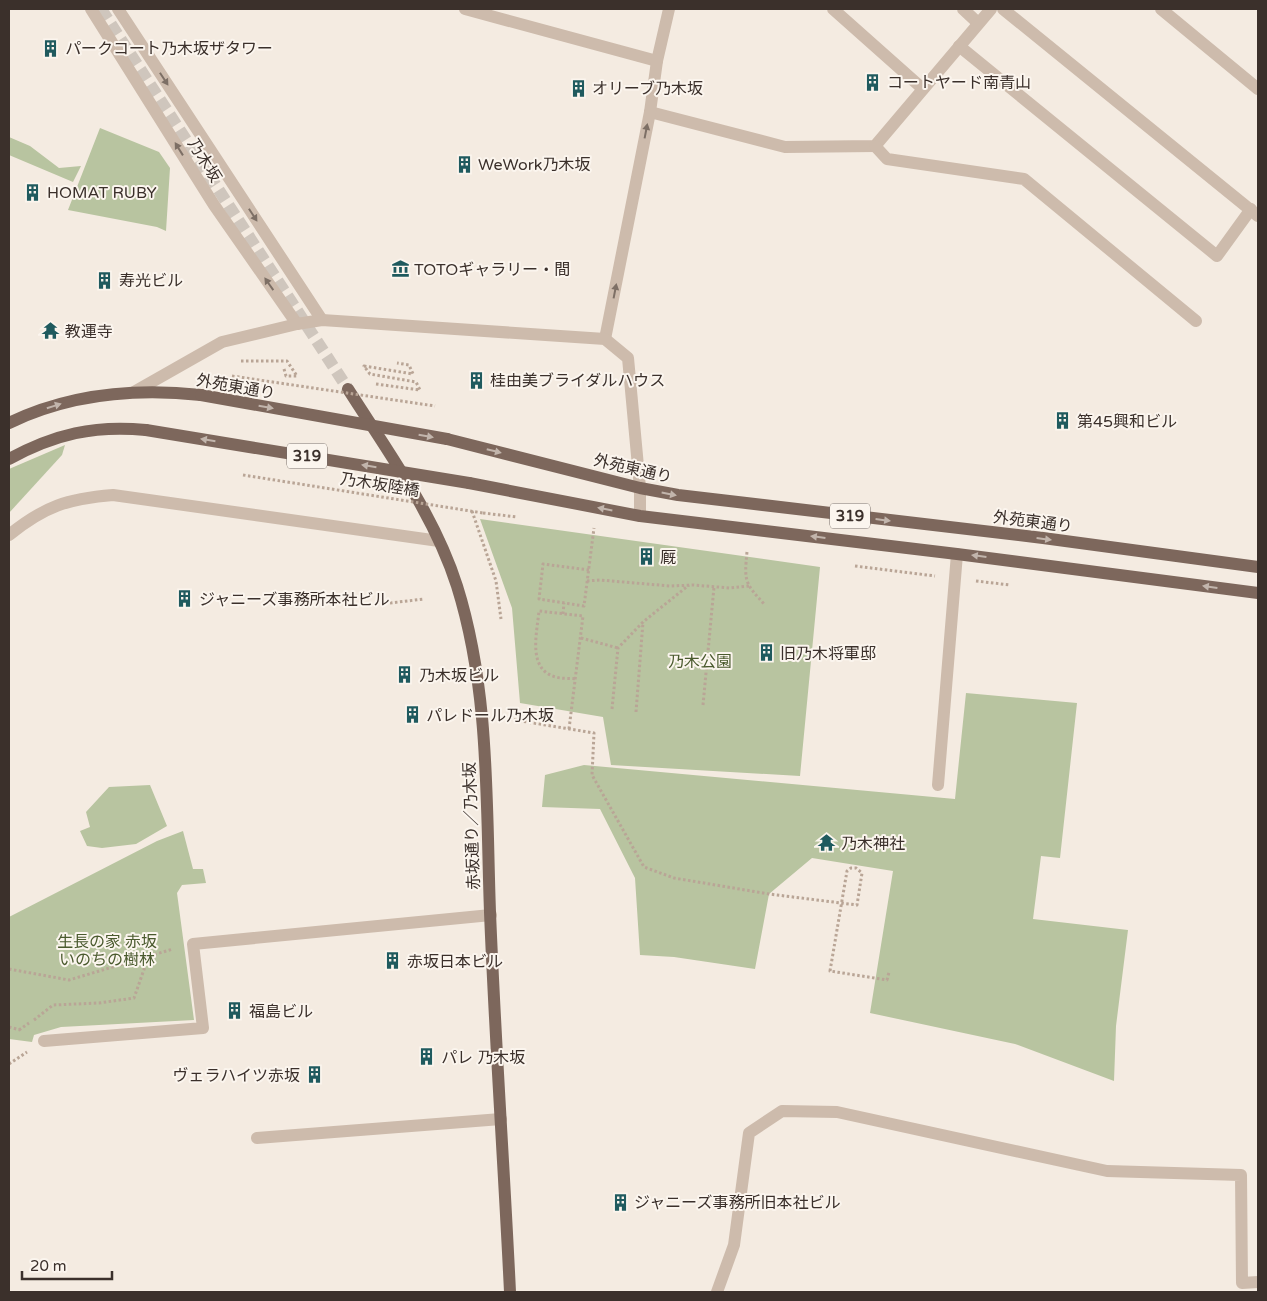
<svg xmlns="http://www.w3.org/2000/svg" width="1267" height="1301" font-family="'Varela Round','Noto Sans JP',sans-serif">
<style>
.green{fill:#b8c4a0}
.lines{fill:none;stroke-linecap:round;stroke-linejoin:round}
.major-tunnel{stroke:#cfc6bd;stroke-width:12;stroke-dasharray:12 6;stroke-linecap:butt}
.path{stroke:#b9a596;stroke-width:3;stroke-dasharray:2.5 2.5;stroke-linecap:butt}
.minor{stroke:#cdbbac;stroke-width:12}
.major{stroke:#7d675c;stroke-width:12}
.path-bridge{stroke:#b9a596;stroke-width:3;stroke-dasharray:2.5 2.5;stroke-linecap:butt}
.major-bridge{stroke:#7d675c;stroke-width:12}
.oneway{fill:#7d6f65}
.oneway2{fill:#c2b5ac}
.labels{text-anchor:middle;stroke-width:4;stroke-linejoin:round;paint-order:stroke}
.shield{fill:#fbf5ee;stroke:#756b66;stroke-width:1}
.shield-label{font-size:15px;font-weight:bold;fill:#3b302b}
.poi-label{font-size:16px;fill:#3b302b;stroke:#fbf5ee;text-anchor:start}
.street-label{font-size:16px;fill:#3b302b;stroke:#fbf5ee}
.park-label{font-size:16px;fill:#4a5a2e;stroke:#fbf5ee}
</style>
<rect width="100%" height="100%" fill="#f4ebe1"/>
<!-- green -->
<g class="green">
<polygon points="100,128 159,152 170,168 166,231 157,227 68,210"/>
<polygon points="9,137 30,146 59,168 81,166 73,182 9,155"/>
<polygon points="65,445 62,455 9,513 9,469"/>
<polygon points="480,519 820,567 800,776 611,765 603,717 520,703 512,608"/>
<polygon points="966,693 1077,703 1060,858 1041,856 1033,919 1128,930 1116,1026 1114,1081 1015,1044 870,1013 893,871 812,858 769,894 755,969 674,957 640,955 635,878 600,809 542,807 545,775 584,765 955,799"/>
<polygon points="150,785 167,826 136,844 102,848 87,846 80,831 90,827 86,812 109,787"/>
<polygon points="183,831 193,869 203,869 206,883 182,885 177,893 194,1020 61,1027 34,1035 32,1042 9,1039 9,917 157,841"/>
</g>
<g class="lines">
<!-- major-tunnel -->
<polyline class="major-tunnel" points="101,9 348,389"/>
<!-- path -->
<g class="path">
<polyline points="241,361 287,361 297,376"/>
<polyline points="284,369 286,376 297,376"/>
<polyline points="376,384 420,390 416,382 370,374 364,366 413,374 409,365 397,363"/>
<polyline points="472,511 496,581 501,619"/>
<polyline points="483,513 517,517"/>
<path d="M 747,552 C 744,582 745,583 765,605"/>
<polyline points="855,566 935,576"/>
<polyline points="589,570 543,564 539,599 584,606 594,528"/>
<polyline points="587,581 600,580 670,586 693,585 730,588 749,586"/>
<polyline points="976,581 1010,585"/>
<polyline points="390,603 424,599"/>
<polyline points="563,614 564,603"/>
<polyline points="581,638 618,648"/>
<polyline points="703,705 714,587"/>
<polyline points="612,709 618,648 643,622 689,585"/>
<polyline points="636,712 643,622"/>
<polyline points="509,719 594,733 592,775 644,867 674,878 769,894 857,905 862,873 856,868 851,868 847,871 830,971 887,980 889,972"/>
<path d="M 569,729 L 583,616 L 539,611 C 537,633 527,670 556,677 C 562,679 570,678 576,679"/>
<polyline points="9,969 69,980 173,949"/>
<polyline points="34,1020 53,1005 99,1003 134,998 148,958"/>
<polyline points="9,1027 20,1030"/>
<polyline points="19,1030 29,1023"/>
<polyline points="9,1064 27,1052"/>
</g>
<!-- minor -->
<g class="minor">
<polyline points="91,9 214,205 297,324"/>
<polyline points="118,9 322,320"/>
<polyline points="465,9 657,61"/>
<polyline points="833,9 923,89"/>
<polyline points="963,9 978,23"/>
<polyline points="1003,9 1258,216"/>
<polyline points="1161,9 1258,89"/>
<polyline points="959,46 1217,256 1251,209"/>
<polyline points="650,112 785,147 875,146 991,9"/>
<polyline points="875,146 887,159 1024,179 1196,321"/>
<polyline points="605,339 650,112 657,61 669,9"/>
<polyline points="134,392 222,342 297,324 322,320 605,339 628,358 640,488 640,516"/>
<path d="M 9,535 C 45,506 67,499 113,495 L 439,541"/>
<polyline points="938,785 957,554"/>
<polyline points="44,1041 203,1028 193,944 491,915"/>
<polyline points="257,1138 501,1119"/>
<polyline points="717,1292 734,1245 749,1133 782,1111 837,1112 1107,1171 1241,1175 1242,1283 1258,1282"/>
</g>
<!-- major -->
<g class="major">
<path d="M 348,389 C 388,452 434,514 457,586 C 490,691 486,803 490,912 C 495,1039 504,1166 510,1292"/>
<path d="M 9,423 C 69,394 136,388 201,395"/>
<polyline points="447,439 640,488 678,495 1043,538 1258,567"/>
<path d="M 9,459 C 55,434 94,425 146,430"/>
<polyline points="469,483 640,516 957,554 1258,593"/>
</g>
<!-- path-bridge -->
<g class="path-bridge">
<polyline points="232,376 435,406"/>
<polyline points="243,475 483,513"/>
</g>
<!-- major-bridge -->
<g class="major-bridge">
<polyline points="201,395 447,439"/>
<polyline points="146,430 469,483"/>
</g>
</g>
<!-- one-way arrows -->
<defs><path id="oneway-solid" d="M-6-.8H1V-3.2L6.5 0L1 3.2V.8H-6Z" transform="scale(1.25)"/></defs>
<g class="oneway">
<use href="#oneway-solid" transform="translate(164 79) rotate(57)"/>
<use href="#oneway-solid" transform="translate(646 131) rotate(-79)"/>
<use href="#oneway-solid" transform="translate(179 149) rotate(-122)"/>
<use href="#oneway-solid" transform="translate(253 215) rotate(57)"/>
<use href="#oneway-solid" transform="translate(269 284) rotate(-125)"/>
<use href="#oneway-solid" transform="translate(615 291) rotate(-79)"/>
</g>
<g class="oneway2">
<use href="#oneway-solid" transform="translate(54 406) rotate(-17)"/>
<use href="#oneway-solid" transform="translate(266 407) rotate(10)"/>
<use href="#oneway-solid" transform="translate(426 436) rotate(10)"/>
<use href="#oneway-solid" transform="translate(208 440) rotate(-171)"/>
<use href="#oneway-solid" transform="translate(494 451) rotate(14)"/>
<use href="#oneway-solid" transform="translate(369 466) rotate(-171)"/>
<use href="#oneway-solid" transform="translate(669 494) rotate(11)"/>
<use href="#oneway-solid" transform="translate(605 509) rotate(-169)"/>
<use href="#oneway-solid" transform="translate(883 520) rotate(7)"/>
<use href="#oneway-solid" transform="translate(818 537) rotate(-173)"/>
<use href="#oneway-solid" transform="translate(1044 539) rotate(7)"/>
<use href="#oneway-solid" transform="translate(979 556) rotate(-173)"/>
<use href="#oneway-solid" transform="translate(1210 587) rotate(-172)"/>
</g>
<!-- icons -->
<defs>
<symbol id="building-bare" viewBox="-9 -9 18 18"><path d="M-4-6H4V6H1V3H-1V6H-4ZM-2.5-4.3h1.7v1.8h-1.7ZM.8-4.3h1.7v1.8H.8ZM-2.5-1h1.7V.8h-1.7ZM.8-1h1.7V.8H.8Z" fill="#1f5a5e" stroke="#fbf5ee" stroke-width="2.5" paint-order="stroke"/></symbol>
<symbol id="museum-bare" viewBox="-9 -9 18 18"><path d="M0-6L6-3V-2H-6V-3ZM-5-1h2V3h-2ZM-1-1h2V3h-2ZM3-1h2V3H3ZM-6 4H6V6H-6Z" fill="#1f5a5e" stroke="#fbf5ee" stroke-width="2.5" paint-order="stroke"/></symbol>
<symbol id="temple-bare" viewBox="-9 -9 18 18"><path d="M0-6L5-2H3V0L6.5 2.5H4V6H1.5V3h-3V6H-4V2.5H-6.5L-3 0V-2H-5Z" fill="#1f5a5e" stroke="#fbf5ee" stroke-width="2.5" paint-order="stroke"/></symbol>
</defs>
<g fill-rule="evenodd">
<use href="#building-bare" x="38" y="36" width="25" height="25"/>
<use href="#building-bare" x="860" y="70" width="25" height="25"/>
<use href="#building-bare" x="566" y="76" width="25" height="25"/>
<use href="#building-bare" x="452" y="152" width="25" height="25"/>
<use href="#building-bare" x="20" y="180" width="25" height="25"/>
<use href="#museum-bare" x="388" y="256" width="25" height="25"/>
<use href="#building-bare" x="92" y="268" width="25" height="25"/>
<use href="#temple-bare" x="38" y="318" width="25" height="25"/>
<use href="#building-bare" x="464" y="368" width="25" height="25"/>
<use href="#building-bare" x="1050" y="408" width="25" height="25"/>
<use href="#building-bare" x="634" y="544" width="25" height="25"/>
<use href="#building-bare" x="172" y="586" width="25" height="25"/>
<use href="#building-bare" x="754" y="640" width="25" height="25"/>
<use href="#building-bare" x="392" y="662" width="25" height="25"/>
<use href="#building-bare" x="400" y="702" width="25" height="25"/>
<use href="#temple-bare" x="814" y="830" width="25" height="25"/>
<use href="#building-bare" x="380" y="948" width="25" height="25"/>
<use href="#building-bare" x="222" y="998" width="25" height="25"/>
<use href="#building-bare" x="414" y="1044" width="25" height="25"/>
<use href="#building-bare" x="302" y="1062" width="25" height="25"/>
<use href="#building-bare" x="608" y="1190" width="25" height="25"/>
</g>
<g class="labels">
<!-- shield labels -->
<g class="shield">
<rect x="287" y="443.5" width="40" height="25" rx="4"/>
<rect x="830" y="503.5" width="40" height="25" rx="4"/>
</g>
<g class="shield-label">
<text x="307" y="461">319</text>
<text x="850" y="521">319</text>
</g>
<!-- poi labels -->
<g class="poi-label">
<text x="65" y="54">パークコート乃木坂ザタワー</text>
<text x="887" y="88">コートヤード南青山</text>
<text x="592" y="94">オリーブ乃木坂</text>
<text x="478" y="170">WeWork乃木坂</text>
<text x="47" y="198">HOMAT RUBY</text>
<text x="414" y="275">TOTOギャラリー・間</text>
<text x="119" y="286">寿光ビル</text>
<text x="65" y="337">教運寺</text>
<text x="490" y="386">桂由美ブライダルハウス</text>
<text x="1077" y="427">第45興和ビル</text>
<text x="660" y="563">厩</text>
<text x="199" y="605">ジャニーズ事務所本社ビル</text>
<text x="780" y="659">旧乃木将軍邸</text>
<text x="419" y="681">乃木坂ビル</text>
<text x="426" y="721">パレドール乃木坂</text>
<text x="841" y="849">乃木神社</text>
<text x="407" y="967">赤坂日本ビル</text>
<text x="249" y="1017">福島ビル</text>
<text x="441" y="1063">パレ 乃木坂</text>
<text x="300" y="1081" text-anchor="end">ヴェラハイツ赤坂</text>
<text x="634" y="1208">ジャニーズ事務所旧本社ビル</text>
</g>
<!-- street labels -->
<g class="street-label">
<text transform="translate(205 160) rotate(58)" y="6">乃木坂</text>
<text transform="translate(236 386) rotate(10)" y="6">外苑東通り</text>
<text transform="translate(633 468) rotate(13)" y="6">外苑東通り</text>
<text transform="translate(380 484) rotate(9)" y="6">乃木坂陸橋</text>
<text transform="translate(1033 521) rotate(7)" y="6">外苑東通り</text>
<text transform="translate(471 826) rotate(-92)" y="6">赤坂通り／乃木坂</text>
</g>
<!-- park labels -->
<g class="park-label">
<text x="700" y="667">乃木公園</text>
<text x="107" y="947">生長の家 赤坂<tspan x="107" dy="18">いのちの樹林</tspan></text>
</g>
</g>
<!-- border -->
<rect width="1267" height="1301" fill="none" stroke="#3b302b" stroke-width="20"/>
<!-- scale -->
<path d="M22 1271v8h90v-8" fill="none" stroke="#3b302b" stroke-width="2.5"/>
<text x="30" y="1271" font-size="15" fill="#3b302b" stroke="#fbf5ee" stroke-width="4" paint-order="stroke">20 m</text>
</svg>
